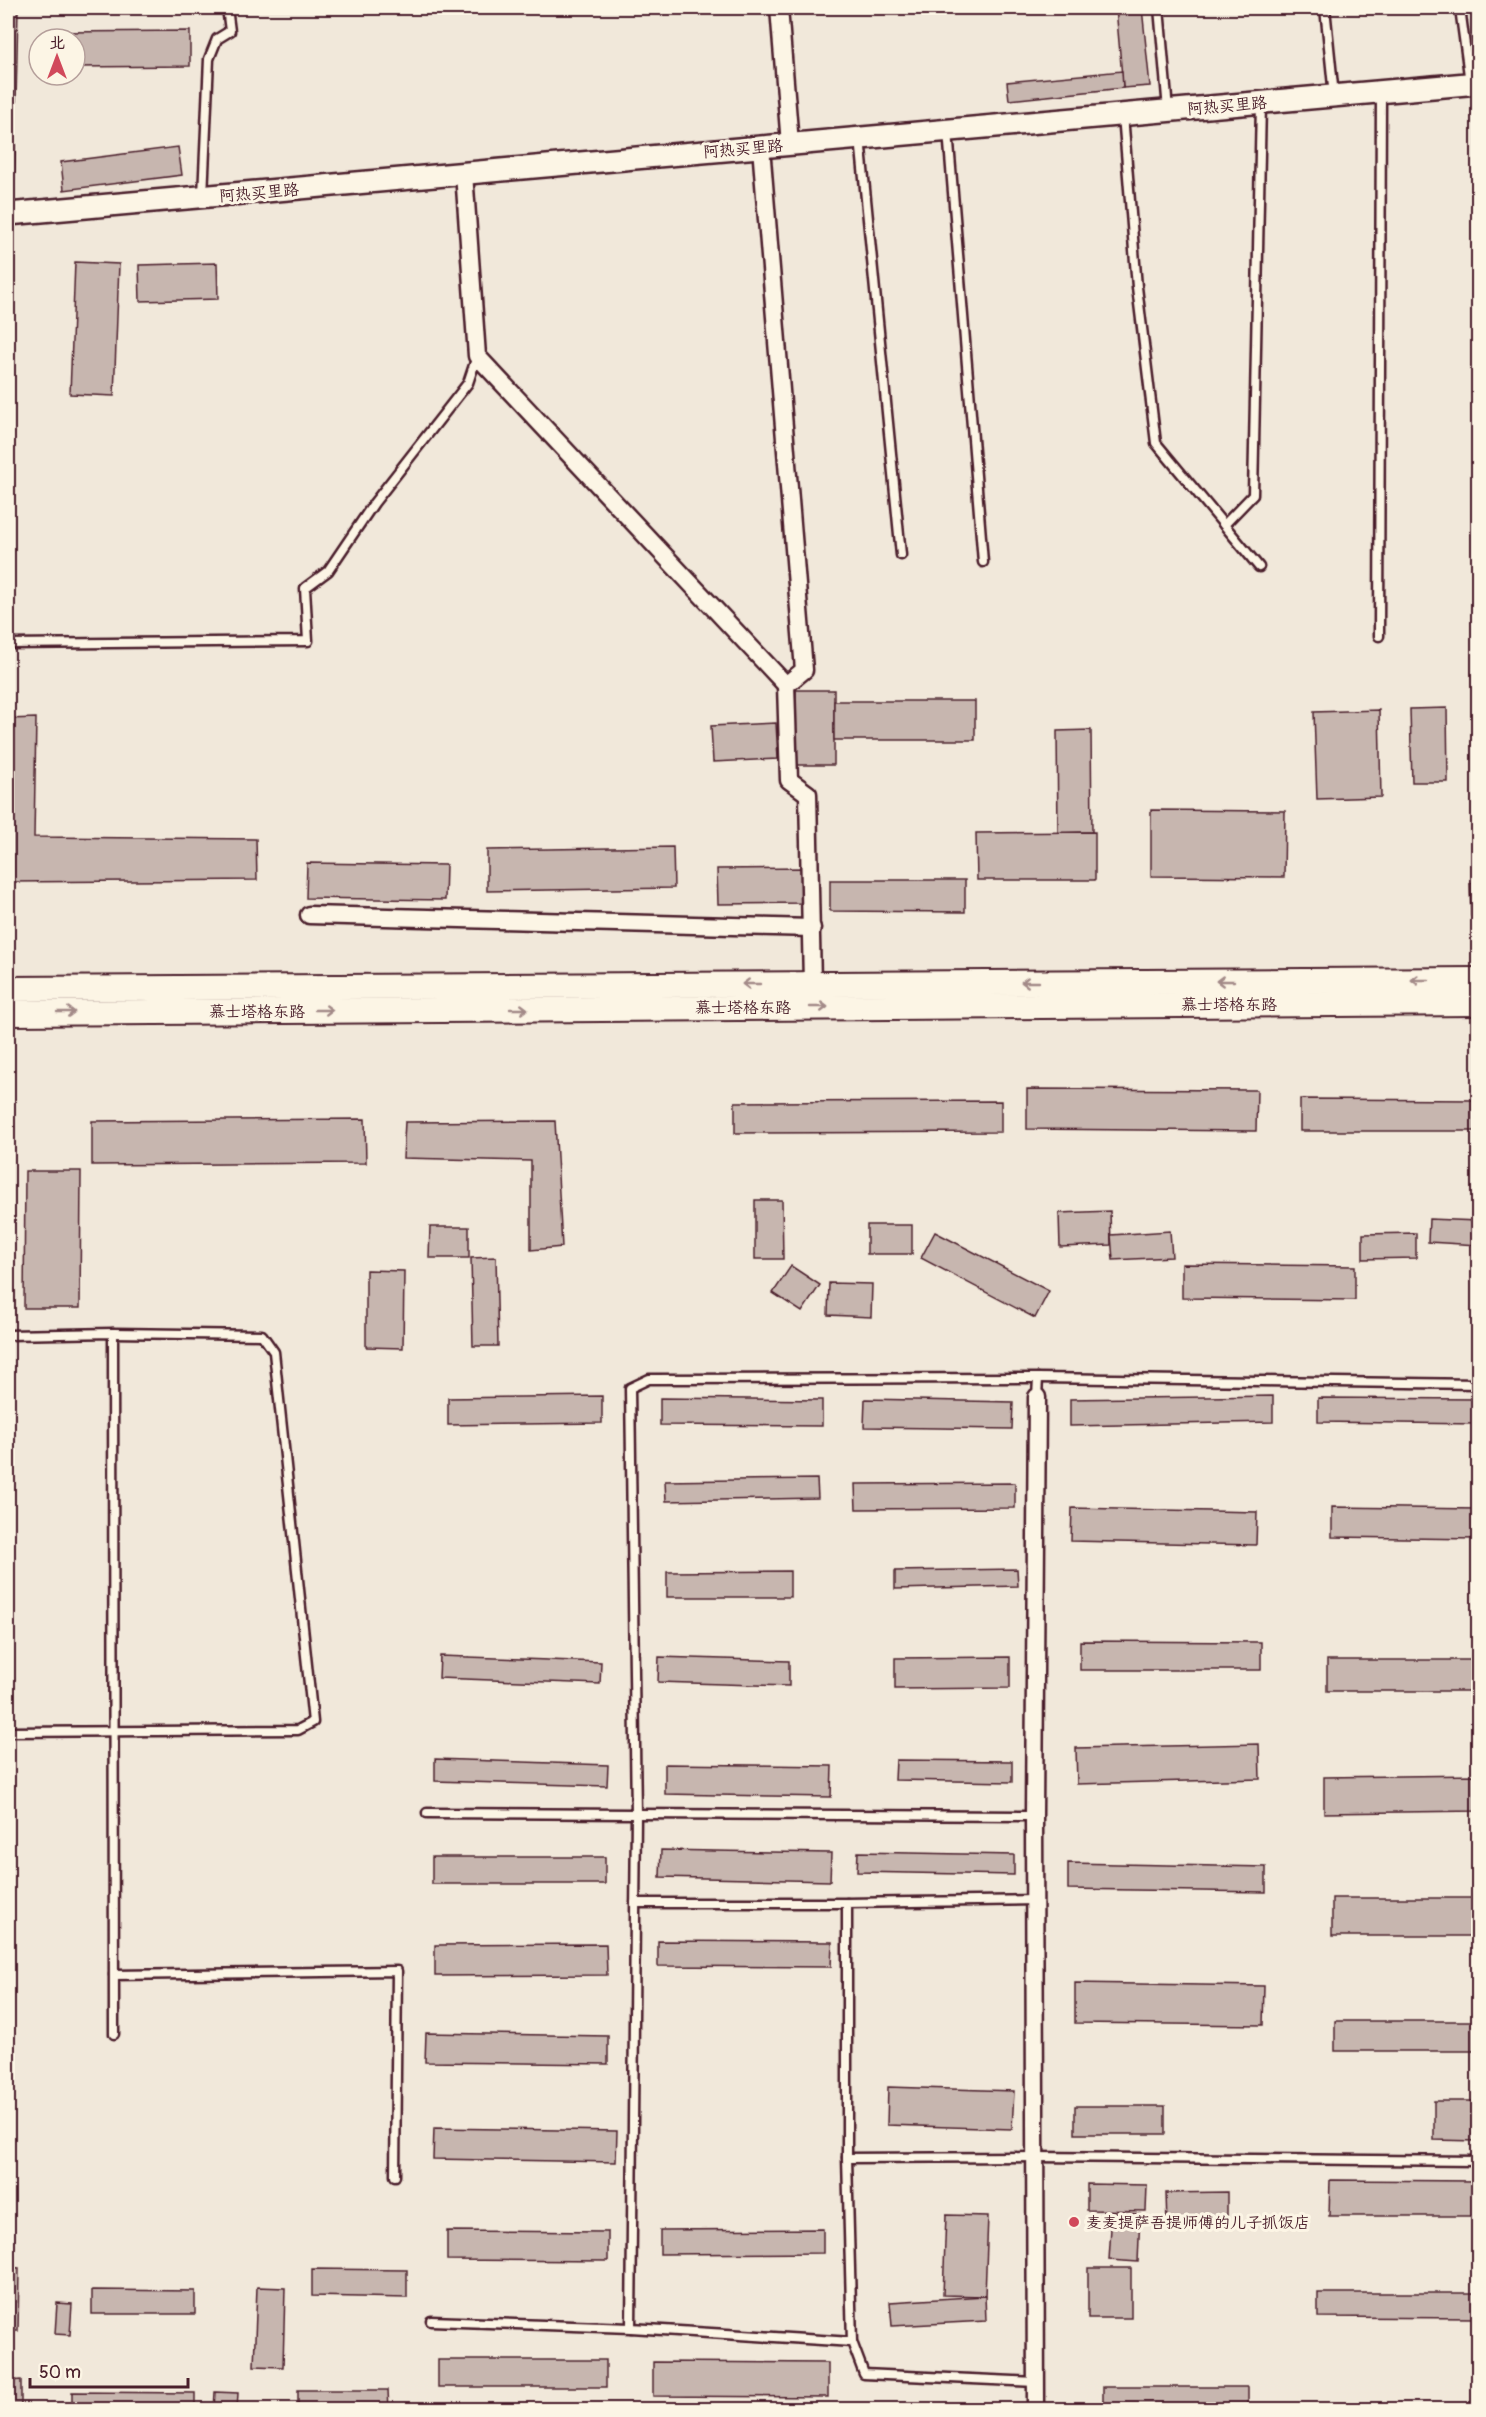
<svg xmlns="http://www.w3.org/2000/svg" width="1486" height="2417" font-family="Pangolin,'LXGW WenKai TC',sans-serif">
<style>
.building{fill:#c7b6af;stroke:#4a1f2b;stroke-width:1.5}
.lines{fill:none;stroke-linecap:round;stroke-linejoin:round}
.service-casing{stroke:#4a1f2b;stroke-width:13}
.minor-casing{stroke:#4a1f2b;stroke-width:21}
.tertiary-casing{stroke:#4a1f2b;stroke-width:26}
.secondary-casing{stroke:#4a1f2b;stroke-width:28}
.service{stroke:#fcf5e5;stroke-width:8}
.minor{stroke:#fcf5e5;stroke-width:16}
.tertiary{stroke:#fcf5e5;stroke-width:21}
.secondary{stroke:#fcf5e5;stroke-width:24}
.oneway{stroke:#a38a88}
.poi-dot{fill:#d1495b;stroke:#fcf5e5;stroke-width:2}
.labels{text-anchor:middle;stroke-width:6;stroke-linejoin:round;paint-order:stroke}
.street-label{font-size:16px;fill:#4a1f2b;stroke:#fcf5e5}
.poi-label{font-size:16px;fill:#4a1f2b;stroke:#fcf5e5;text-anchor:start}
</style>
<rect width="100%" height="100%" fill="#f1e8da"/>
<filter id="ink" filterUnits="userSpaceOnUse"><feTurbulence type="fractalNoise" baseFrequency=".0167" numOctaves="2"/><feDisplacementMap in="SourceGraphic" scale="12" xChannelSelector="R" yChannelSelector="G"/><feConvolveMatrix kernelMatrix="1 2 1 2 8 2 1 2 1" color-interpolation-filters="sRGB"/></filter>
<g filter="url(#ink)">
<!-- building -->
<g class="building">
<polygon points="8,8 18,8 14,195 8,195"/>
<polygon points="1116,8 1142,8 1150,86 1123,88"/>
<polygon points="190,31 190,66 75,67 75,39 59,39 59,32"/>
<polygon points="1122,71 1123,88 1009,100 1007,82"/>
<polygon points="178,147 182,175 64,190 61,162"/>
<polygon points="75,262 119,264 114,396 70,394"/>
<polygon points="217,263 218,299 140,301 139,265"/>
<rect x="796" y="690" width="38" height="75"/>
<rect x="834" y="701" width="141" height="39"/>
<polygon points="1447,708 1448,782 1412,782 1410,709"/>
<polygon points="1379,710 1381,797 1317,799 1314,712"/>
<polygon points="36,718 34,837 256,839 257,880 8,882 8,719"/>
<polygon points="776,723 778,759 713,762 711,726"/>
<polygon points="1091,730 1092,832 1058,833 1057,731"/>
<polygon points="1151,810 1285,811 1284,877 1151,876"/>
<polygon points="1095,832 1095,880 977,880 976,833"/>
<polygon points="673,847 674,888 487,891 487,850"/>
<polygon points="307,863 446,865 445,900 306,898"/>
<polygon points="806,868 806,903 718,904 717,869"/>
<polygon points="830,880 965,880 965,912 830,911"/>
<polygon points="1470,883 1478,883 1478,916 1471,916"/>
<polygon points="1027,1089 1257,1090 1256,1131 1027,1129"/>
<polygon points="1300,1099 1478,1100 1478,1131 1300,1131"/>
<polygon points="1001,1101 1001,1132 735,1133 735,1102"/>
<polygon points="365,1119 366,1163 92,1165 92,1121"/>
<polygon points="555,1121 562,1247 531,1250 531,1161 403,1158 405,1122"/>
<polygon points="25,1171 81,1171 80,1308 24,1308"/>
<polygon points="755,1200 782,1200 783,1259 755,1259"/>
<polygon points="1110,1211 1111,1245 1060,1247 1059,1213"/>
<polygon points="1429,1219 1478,1221 1478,1245 1428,1242"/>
<rect x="867" y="1225" width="45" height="29"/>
<polygon points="430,1227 469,1227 469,1258 429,1258"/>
<polygon points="1170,1231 1172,1257 1113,1260 1111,1235"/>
<polygon points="935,1232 1049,1291 1035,1318 921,1258"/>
<polygon points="1416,1233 1416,1258 1363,1259 1363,1234"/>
<polygon points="496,1257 498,1346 473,1346 471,1258"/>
<polygon points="1182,1264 1355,1266 1355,1300 1182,1298"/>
<polygon points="791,1266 820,1285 802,1312 773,1293"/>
<polygon points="366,1270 404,1271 403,1348 366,1347"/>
<polygon points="829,1283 872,1284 871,1317 828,1315"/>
<polygon points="602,1396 602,1423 448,1425 448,1398"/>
<polygon points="1273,1396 1273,1422 1070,1426 1070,1399"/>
<polygon points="660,1398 822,1400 822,1426 660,1425"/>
<polygon points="1318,1398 1478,1399 1478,1424 1318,1422"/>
<polygon points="865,1399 1013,1402 1012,1429 864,1427"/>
<polygon points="817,1479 818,1498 666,1501 665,1481"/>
<polygon points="1015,1483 1015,1508 856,1509 855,1484"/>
<polygon points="1332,1507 1478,1509 1478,1539 1332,1537"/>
<polygon points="1072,1508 1257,1512 1256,1545 1071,1541"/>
<polygon points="1017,1569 1018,1586 895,1589 895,1571"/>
<polygon points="790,1571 790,1597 667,1597 667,1572"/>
<polygon points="1080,1641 1261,1642 1261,1670 1080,1670"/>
<polygon points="440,1656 601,1662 600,1684 439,1678"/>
<polygon points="659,1657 789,1661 789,1686 658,1682"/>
<polygon points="1010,1657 1010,1688 895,1689 895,1658"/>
<rect x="1327" y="1660" width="151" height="31"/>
<polygon points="1259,1744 1260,1779 1077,1784 1076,1748"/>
<polygon points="435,1759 608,1765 607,1786 435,1781"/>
<polygon points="896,1760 1012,1761 1012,1782 895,1780"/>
<polygon points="665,1764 832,1766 831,1797 665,1794"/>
<polygon points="1478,1775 1478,1811 1324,1813 1324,1777"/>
<polygon points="661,1850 831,1853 830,1881 660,1877"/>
<polygon points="858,1852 1014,1855 1014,1875 857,1872"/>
<rect x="432" y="1857" width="173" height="27"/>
<polygon points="1068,1863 1266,1867 1266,1892 1068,1889"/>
<rect x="1332" y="1898" width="146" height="38"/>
<polygon points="658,1941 832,1942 831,1967 658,1966"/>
<polygon points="606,1944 607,1975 435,1976 435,1945"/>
<polygon points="1075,1983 1264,1986 1263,2025 1075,2023"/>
<rect x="1335" y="2021" width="143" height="30"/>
<polygon points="426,2033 608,2036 608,2064 425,2062"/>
<polygon points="888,2087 1014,2091 1012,2129 887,2125"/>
<polygon points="1434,2101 1478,2101 1478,2141 1434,2140"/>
<rect x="1075" y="2106" width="90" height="28"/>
<polygon points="434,2128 617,2131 616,2162 433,2159"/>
<polygon points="1330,2180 1478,2181 1478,2216 1329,2216"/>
<polygon points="1087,2184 1147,2185 1146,2211 1087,2210"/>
<polygon points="1227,2192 1227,2223 1167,2224 1166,2193"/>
<polygon points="1112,2212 1140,2214 1138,2262 1109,2260"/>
<polygon points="946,2215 988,2216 985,2296 943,2295"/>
<polygon points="823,2229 823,2253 660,2254 660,2230"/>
<polygon points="447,2231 608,2232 608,2261 447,2260"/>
<polygon points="8,2267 19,2268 18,2331 8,2331"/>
<rect x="1088" y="2268" width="43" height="50"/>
<polygon points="312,2269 407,2270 407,2298 312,2296"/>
<polygon points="257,2287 285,2288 283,2367 254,2366"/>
<polygon points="92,2290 195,2291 195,2314 92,2314"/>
<polygon points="1318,2293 1478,2293 1478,2318 1318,2317"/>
<polygon points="985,2296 986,2321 892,2326 890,2302"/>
<polygon points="57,2303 72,2304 70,2335 55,2334"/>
<rect x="438" y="2360" width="168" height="27"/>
<polygon points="653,2362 828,2363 828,2397 653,2396"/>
<polygon points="21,2380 21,2410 8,2410 8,2381"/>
<rect x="1103" y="2387" width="145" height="23"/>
<polygon points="298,2390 388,2390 389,2410 298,2410"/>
<polygon points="72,2392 195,2393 195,2410 72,2410"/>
<polygon points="215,2392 238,2393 237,2410 214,2410"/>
</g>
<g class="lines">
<defs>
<g id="service">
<polyline points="1159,8 1168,110"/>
<polyline points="1325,8 1334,96"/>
<polyline points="1460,8 1470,83"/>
<polyline points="1123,115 1137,287 1156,443 1259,567"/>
<polyline points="948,131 983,562"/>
<polyline points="860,138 901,555"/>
<polyline points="203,196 209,59 217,39 230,31 227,8"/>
<polyline points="1224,525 1253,495 1261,103"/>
<polyline points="1379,636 1381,92"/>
<polyline points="8,644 308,641 305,588 328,571 374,503 468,383 477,356"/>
<polyline points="8,1335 113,1333 114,2034"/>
<polyline points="1038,1378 1478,1384"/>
<polyline points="8,1732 298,1730 313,1722 274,1352 262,1335 113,1333"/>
<polyline points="427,1813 1034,1816"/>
<polyline points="635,1903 847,1903"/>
<polyline points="114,1975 397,1971 395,2176"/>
<polyline points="847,2158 847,1903 1034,1900"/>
<polyline points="431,2321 631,2328 852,2342 864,2374 1036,2382"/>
<polyline points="631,2328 636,1814 630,1388 649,1379 1038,1378 1037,1397"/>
<polyline points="852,2342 847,2158 1035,2157 1478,2161"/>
</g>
<g id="minor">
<polyline points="779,8 790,144"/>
<polyline points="761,147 804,670 786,685 789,780 808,794 812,984"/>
<polyline points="464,173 477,356 786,685"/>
<polyline points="309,915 812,928"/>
<polyline points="1036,2410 1034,1816 1037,1397"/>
</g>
<polyline id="tertiary" points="8,214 1478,83"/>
<g id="secondary">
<polyline points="8,989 1478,980"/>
<polyline points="8,1013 1478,1003"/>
</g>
</defs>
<!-- service casing -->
<use href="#service" class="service-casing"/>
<!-- minor casing -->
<use href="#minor" class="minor-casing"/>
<!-- tertiary casing -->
<use href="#tertiary" class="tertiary-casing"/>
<!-- secondary casing -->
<use href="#secondary" class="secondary-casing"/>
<!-- service -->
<use href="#service" class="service"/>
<!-- minor -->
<use href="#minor" class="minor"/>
<!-- tertiary -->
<use href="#tertiary" class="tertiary"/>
<!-- secondary -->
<use href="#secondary" class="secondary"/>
</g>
<!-- one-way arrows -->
<defs><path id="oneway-shaft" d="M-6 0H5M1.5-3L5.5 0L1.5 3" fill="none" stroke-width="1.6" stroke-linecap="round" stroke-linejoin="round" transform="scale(1.5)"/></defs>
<g class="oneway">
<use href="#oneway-shaft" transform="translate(1420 980) rotate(180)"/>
<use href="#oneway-shaft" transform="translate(1225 981) rotate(180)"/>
<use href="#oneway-shaft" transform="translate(1030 982) rotate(180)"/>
<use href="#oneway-shaft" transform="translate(751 984) rotate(180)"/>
<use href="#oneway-shaft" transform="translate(819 1007)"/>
<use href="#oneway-shaft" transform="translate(519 1009)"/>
<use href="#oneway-shaft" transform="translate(324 1010)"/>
<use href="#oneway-shaft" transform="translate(66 1012)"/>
</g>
</g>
<!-- markers -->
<circle class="poi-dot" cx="1074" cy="2222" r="6"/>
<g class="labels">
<!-- street labels -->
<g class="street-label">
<text transform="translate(1227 105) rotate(-5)" y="6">阿热买里路</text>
<text transform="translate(743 148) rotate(-5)" y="6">阿热买里路</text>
<text transform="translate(259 192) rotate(-5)" y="6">阿热买里路</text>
<text x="1229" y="1010">慕士塔格东路</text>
<text x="743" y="1013">慕士塔格东路</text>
<text x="257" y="1017">慕士塔格东路</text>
</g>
<!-- poi labels -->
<g class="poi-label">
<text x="1086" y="2228">麦麦提萨吾提师傅的儿子抓饭店</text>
</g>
</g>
<!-- margin -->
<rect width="1486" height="2417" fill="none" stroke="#fcf5e5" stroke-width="30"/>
<rect x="15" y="15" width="1456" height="2387" fill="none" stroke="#4a1f2b" stroke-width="2" filter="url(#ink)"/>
<!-- north arrow -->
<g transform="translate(57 57)"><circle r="28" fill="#fcf5e5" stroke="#b59f9b" stroke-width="1.5"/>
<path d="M0-4.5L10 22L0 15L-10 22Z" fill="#d1495b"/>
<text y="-9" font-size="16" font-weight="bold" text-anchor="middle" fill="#4a1f2b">北</text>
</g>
<!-- scale -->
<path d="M30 2378v9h158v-9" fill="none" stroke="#4a1f2b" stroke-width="3"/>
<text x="39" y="2378" font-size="18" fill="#4a1f2b" stroke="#fcf5e5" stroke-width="4.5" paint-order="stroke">50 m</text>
</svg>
